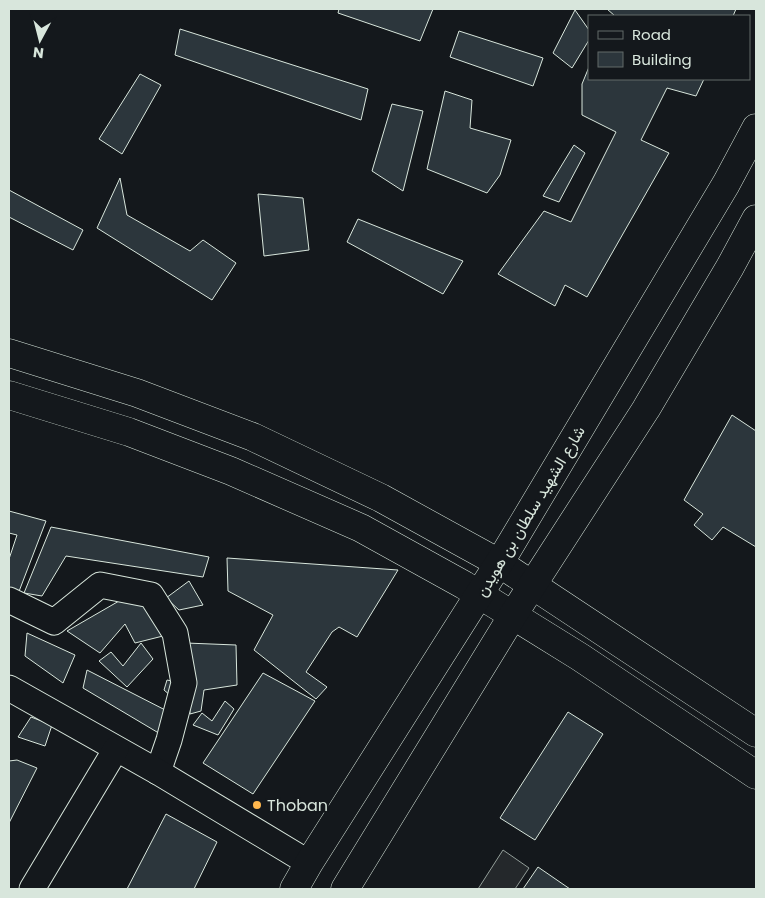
<svg xmlns="http://www.w3.org/2000/svg" width="765" height="898" font-family="Poppins,Vazirmatn,sans-serif">
<style>
.parking{fill:#24282b;stroke:#939e99}
.building{fill:#2c363c;stroke:#d8e6dc}
.lines{fill:none;stroke-linecap:round;stroke-linejoin:round}
.street-casing{stroke:#d8e6dc;stroke-width:27}
.primary-casing{stroke:#d8e6dc;stroke-width:29}
.highway-casing{stroke:#d8e6dc;stroke-width:29}
.street{stroke:#14181c;stroke-width:25}
.primary{stroke:#14181c;stroke-width:28}
.highway{stroke:#14181c;stroke-width:28}
.poi-dot{fill:#ffb74d;stroke:#14181c;stroke-width:2}
.labels{text-anchor:middle;stroke-width:4;stroke-linejoin:round;paint-order:stroke}
.street-label{font-size:16px;fill:#d8e6dc;stroke:#14181c}
.poi-label{font-size:16px;fill:#d8e6dc;stroke:#14181c;text-anchor:start}
</style>
<rect width="100%" height="100%" fill="#14181c"/>
<!-- parking -->
<polygon class="parking" points="503,850 529,868 515,889 478,889"/>
<!-- building -->
<g class="building">
<polygon points="339,9 433,9 420,41 338,13"/>
<polygon points="607,9 736,9 733,16 615,16"/>
<polygon points="575,10 589,30 589,40 572,68 553,53"/>
<polygon points="180,29 368,89 361,120 175,55"/>
<polygon points="459,31 543,58 533,86 450,57"/>
<polygon points="589,67 589,79 704,79 696,96 667,88 641,140 669,153 587,297 565,285 555,306 498,274 544,211 571,222 616,132 582,115 582,84"/>
<polygon points="140,74 161,85 122,154 99,139"/>
<polygon points="445,91 472,100 470,128 511,140 500,175 487,193 427,169"/>
<polygon points="392,104 423,111 403,191 372,171"/>
<polygon points="574,145 585,153 559,202 543,196"/>
<polygon points="120,178 127,215 190,251 203,240 236,263 212,300 97,228"/>
<polygon points="9,190 83,230 73,250 9,217"/>
<polygon points="258,194 303,198 309,250 264,256"/>
<polygon points="358,219 463,261 443,294 347,242"/>
<polygon points="732,415 756,431 756,547 723,527 712,540 694,525 703,514 684,500"/>
<polygon points="9,511 46,521 18,594 9,590 9,559 17,535 9,533"/>
<polygon points="51,527 209,557 203,577 66,556 42,596 24,593"/>
<polygon points="227,558 398,570 357,637 339,627 332,632 306,672 327,687 316,699 254,650 273,615 228,591"/>
<polygon points="189,581 203,605 179,610 166,598"/>
<polygon points="119,601 147,605 167,635 135,643 125,624 100,653 67,631"/>
<polygon points="27,633 75,655 63,683 25,656"/>
<polygon points="141,643 153,659 127,687 99,661 111,652 123,666"/>
<polygon points="186,643 236,645 237,685 204,690 201,711 190,714"/>
<polygon points="87,670 173,714 162,735 83,688"/>
<polygon points="263,673 315,701 253,794 203,763"/>
<polygon points="167,680 176,682 171,696 164,690"/>
<polygon points="225,701 234,709 218,735 193,725 202,713 212,721"/>
<polygon points="568,712 603,734 535,840 500,818"/>
<polygon points="31,717 52,725 45,746 18,737"/>
<polygon points="17,760 37,768 9,823 9,761"/>
<polygon points="166,814 217,842 194,889 127,889"/>
<polygon points="538,867 570,889 523,889"/>
</g>
<g class="lines">
<defs>
<g id="street">
<polyline points="9,600 54,622 100,585 151,595 175,633 184,683 169,740 158,772"/>
<polyline points="9,688 158,772 309,863"/>
<polyline points="32,889 116,749"/>
</g>
<g id="primary">
<polyline points="9,353 137,393 253,437 381,498 499,563 756,733"/>
<polyline points="9,395 129,432 231,471 361,528 464,585 580,657 756,775"/>
</g>
<g id="highway">
<polyline points="294,889 309,863 506,552 726,184 756,128"/>
<polyline points="345,889 513,615 646,409 730,267 756,219"/>
</g>
</defs>
<!-- street casing -->
<use href="#street" class="street-casing"/>
<!-- primary casing -->
<use href="#primary" class="primary-casing"/>
<!-- highway casing -->
<use href="#highway" class="highway-casing"/>
<!-- street -->
<use href="#street" class="street"/>
<!-- primary -->
<use href="#primary" class="primary"/>
<!-- highway -->
<use href="#highway" class="highway"/>
</g>
<!-- markers -->
<circle class="poi-dot" cx="257" cy="805" r="5"/>
<g class="labels">
<!-- street labels -->
<g class="street-label">
<text transform="translate(530 511) rotate(-59)" y="6">شارع الشهيد سلطان بن هويدن</text>
</g>
<!-- poi labels -->
<g class="poi-label">
<text x="267" y="811">Thoban</text>
</g>
</g>
<!-- border -->
<rect width="765" height="898" fill="none" stroke="#d8e6dc" stroke-width="20"/>
<!-- legend -->
<rect x="588" y="15" width="162" height="65" fill="#14181c" stroke="#626a69"/>
<rect x="598" y="31" width="25" height="8" fill="#14181c" stroke="#626a69"/>
<text x="632" y="40" font-size="15" fill="#d8e6dc">Road</text>
<rect x="598" y="52" width="25" height="15" fill="#2c363c" stroke="#626a69"/>
<text x="632" y="65" font-size="15" fill="#d8e6dc">Building</text>
<!-- north arrow -->
<g transform="translate(40 40) rotate(187)" stroke="#14181c" stroke-width="4" paint-order="stroke">
<path d="M0-4L9 19L0 12L-9 19Z" fill="#d8e6dc"/>
<text y="-8" font-size="14" font-weight="bold" text-anchor="middle" fill="#d8e6dc">N</text>
</g>
</svg>
